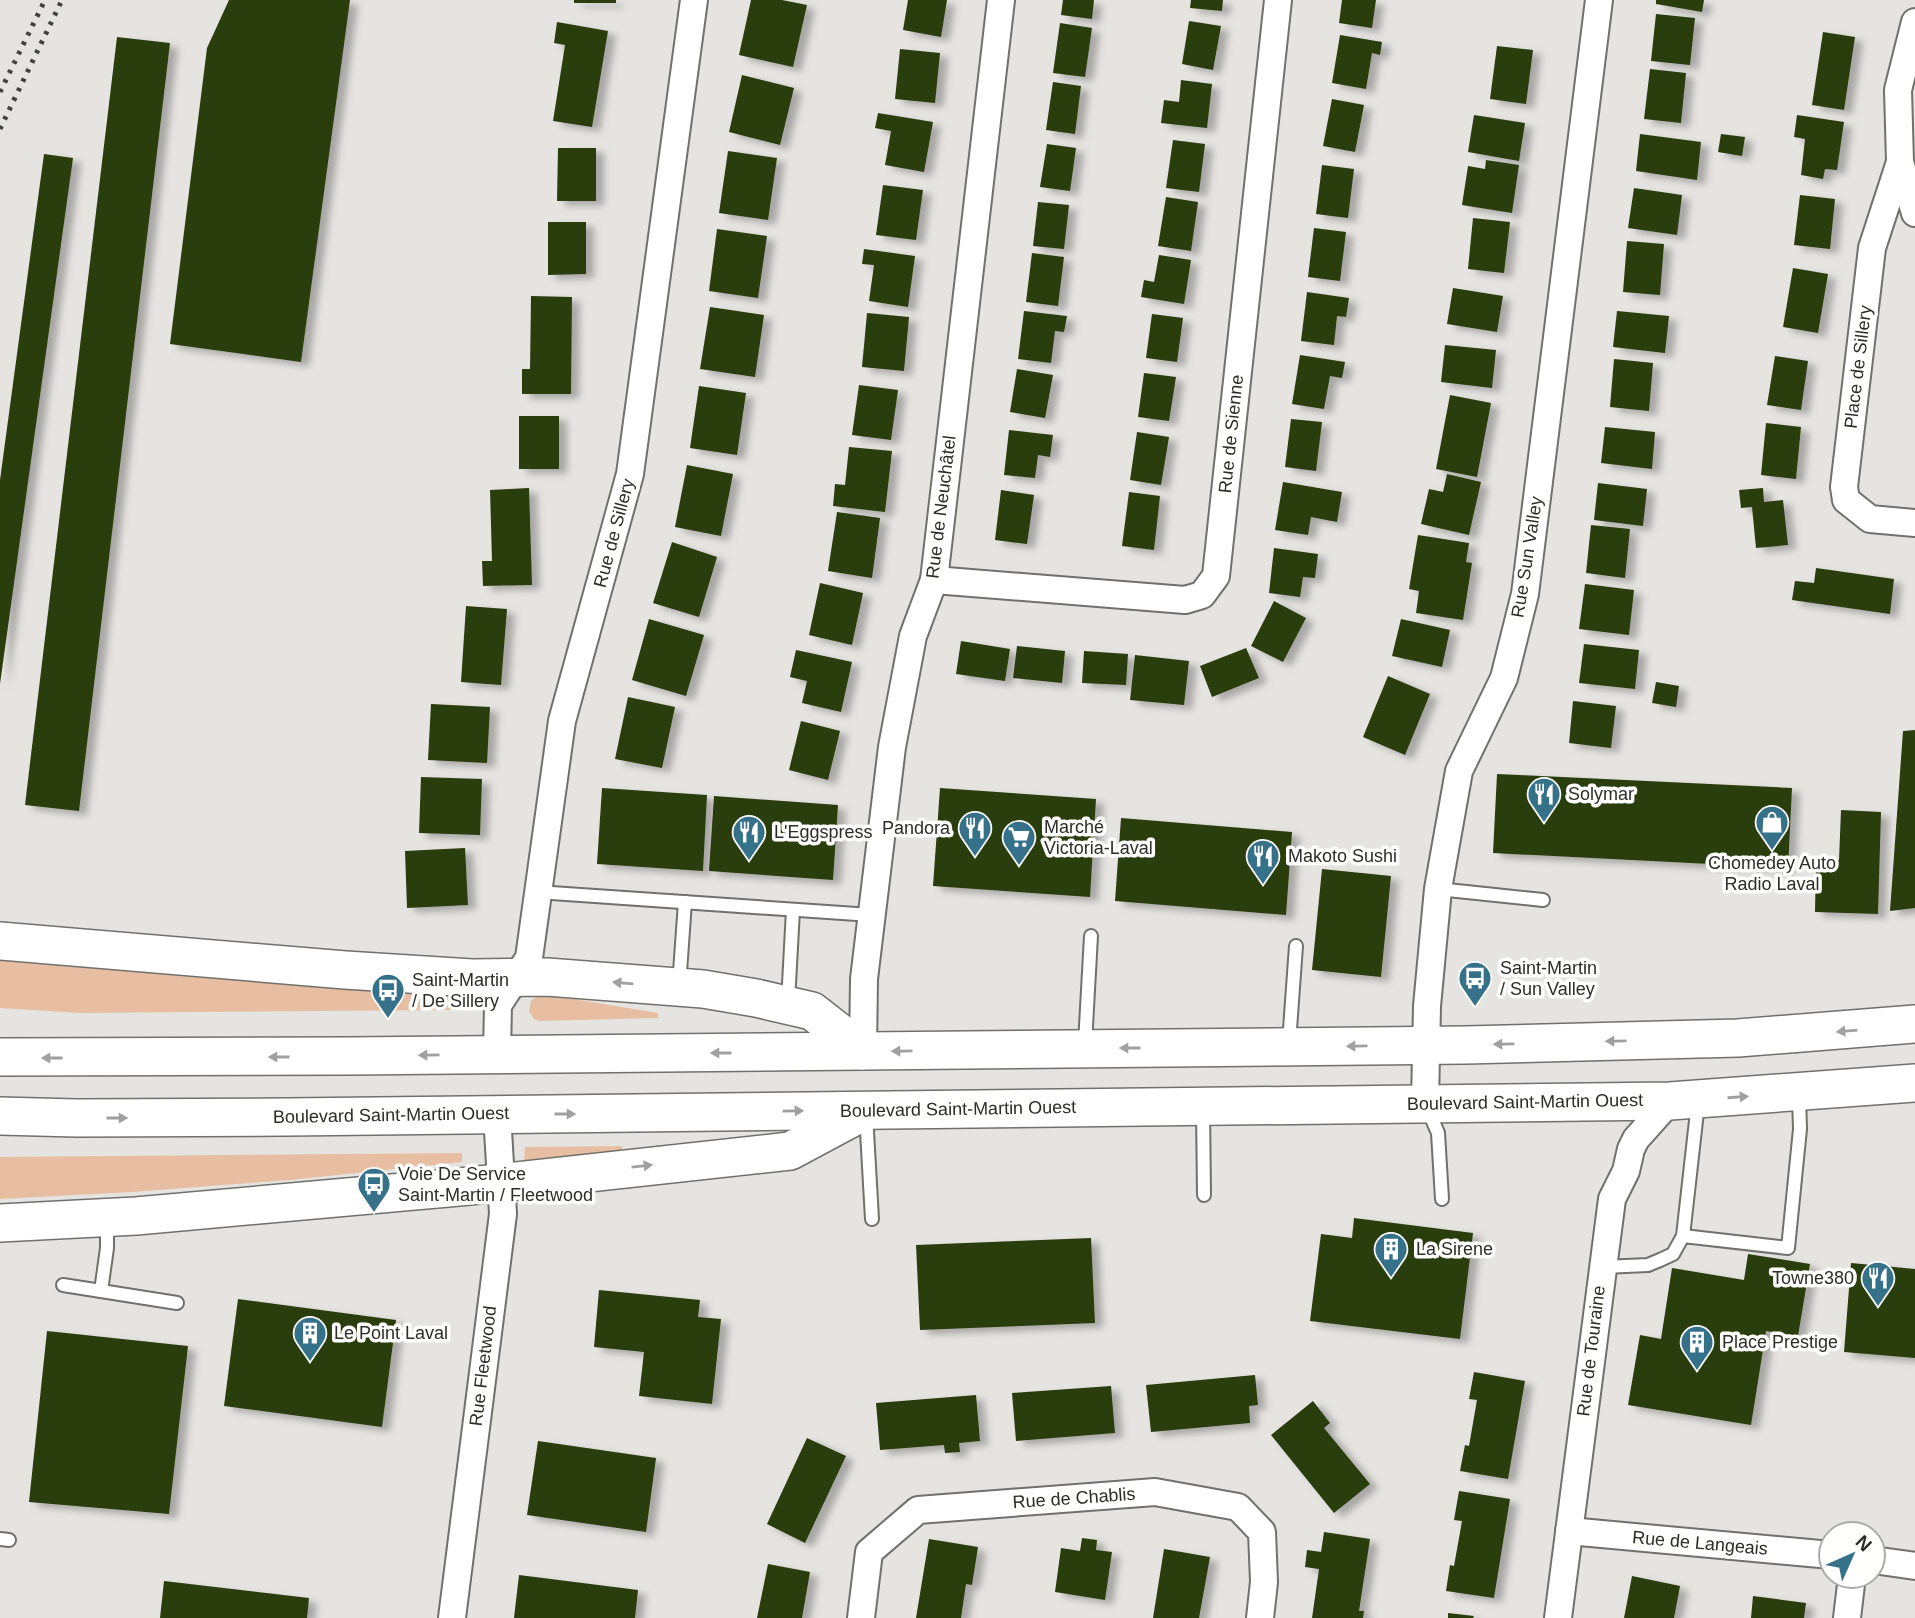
<svg xmlns="http://www.w3.org/2000/svg" width="1915" height="1618" font-family="Arial,sans-serif">
<style>
.green{fill:#e7bea2}
.building{fill:#2b3c0f;filter:url(#shadow)}
.lines{fill:none;stroke-linecap:round;stroke-linejoin:round}
.lane-casing{stroke:#70706d;stroke-width:16}
.street-casing{stroke:#70706d;stroke-width:30}
.secondary-casing{stroke:#70706d;stroke-width:40}
.lane{stroke:#fff;stroke-width:12}
.street{stroke:#fff;stroke-width:26}
.secondary{stroke:#fff;stroke-width:37}
.rail{stroke:#424241;stroke-width:5;stroke-dasharray:3.5 7;stroke-linecap:butt}
.oneway{fill:#a0a0a0}
.labels{text-anchor:middle;stroke-width:7;stroke-linejoin:round;paint-order:stroke}
.street-label{font-size:18px;fill:#2c2c2b;stroke:#fffffe}
.poi-label{font-size:18px;fill:#2c2c2b;stroke:#fffffe;text-anchor:start}
</style>
<defs>
<filter id="shadow"><feDropShadow dx="8" dy="4.5" stdDeviation="3.5" flood-color="#0004"/></filter>
</defs>
<rect width="100%" height="100%" fill="#e5e4e1"/>
<!-- green -->
<g class="green">
<polygon points="0,959 453,992 451,1010 81,1013 0,1008"/>
<polygon points="539,995 555,996 658,1013 658,1018 539,1021 534,1019 529,1011 531,1001"/>
<polygon points="622,1146 622,1153 524,1162 525,1147"/>
<polygon points="462,1153 462,1162 290,1180 132,1192 0,1199 0,1157"/>
</g>
<!-- building -->
<g class="building">
<polygon points="229,0 350,0 301,362 170,344 207,48"/>
<rect x="574" y="0" width="42" height="3"/>
<polygon points="751,0 782,0 807,5 793,67 739,55"/>
<polygon points="908,0 947,0 941,37 903,30"/>
<polygon points="1063,0 1094,0 1092,19 1061,15"/>
<polygon points="1191,0 1223,0 1222,11 1190,8"/>
<polygon points="1342,0 1376,0 1372,28 1339,23"/>
<polygon points="1656,0 1704,0 1702,12 1656,4"/>
<polygon points="1656,14 1695,18 1690,65 1651,61"/>
<polygon points="1189,21 1221,26 1213,70 1182,64"/>
<polygon points="557,22 608,31 592,127 553,121 565,45 554,43"/>
<polygon points="1060,23 1092,28 1085,77 1053,73"/>
<polygon points="1823,32 1855,37 1844,110 1812,105"/>
<polygon points="1340,35 1382,42 1380,55 1372,53 1366,89 1332,83"/>
<polygon points="117,37 170,43 79,811 25,805"/>
<polygon points="1497,46 1533,50 1526,104 1490,99"/>
<polygon points="900,49 940,53 935,103 895,99"/>
<polygon points="1650,69 1686,73 1681,123 1644,119"/>
<polygon points="742,75 794,88 780,145 729,132"/>
<polygon points="1181,80 1212,84 1207,128 1161,123 1164,100 1179,102"/>
<polygon points="1053,82 1081,86 1075,134 1046,130"/>
<polygon points="1332,99 1364,105 1355,152 1323,146"/>
<polygon points="878,113 933,122 924,172 885,165 891,131 875,128"/>
<polygon points="1474,115 1525,123 1519,161 1468,152"/>
<polygon points="1797,115 1844,122 1837,170 1825,169 1823,179 1801,175 1805,139 1794,137"/>
<polygon points="1640,134 1701,142 1697,180 1636,171"/>
<polygon points="1721,134 1745,137 1742,156 1718,152"/>
<polygon points="1173,140 1205,144 1199,192 1166,188"/>
<polygon points="1047,144 1076,148 1070,191 1040,187"/>
<polygon points="558,148 596,148 596,201 557,201"/>
<polygon points="728,151 777,158 768,220 719,213"/>
<polygon points="44,154 73,158 0,684 0,480"/>
<polygon points="1486,160 1519,165 1512,213 1462,205 1468,166 1485,169"/>
<polygon points="1322,165 1354,169 1348,218 1316,214"/>
<polygon points="883,185 923,190 916,240 876,235"/>
<polygon points="1634,188 1682,195 1677,235 1628,228"/>
<polygon points="1800,195 1835,199 1830,249 1794,245"/>
<polygon points="1166,197 1198,202 1191,251 1158,246"/>
<polygon points="1038,202 1069,205 1064,249 1033,246"/>
<polygon points="1473,218 1510,222 1504,273 1468,269"/>
<polygon points="548,222 586,222 586,274 548,275"/>
<polygon points="1314,228 1346,232 1340,281 1308,277"/>
<polygon points="717,229 767,236 758,298 709,291"/>
<polygon points="1627,241 1664,244 1660,295 1623,292"/>
<polygon points="864,249 915,256 908,307 869,301 874,265 862,264"/>
<polygon points="1032,253 1064,257 1058,306 1026,302"/>
<polygon points="1159,255 1191,260 1184,304 1141,297 1144,280 1154,282"/>
<polygon points="1793,268 1828,274 1818,333 1783,327"/>
<polygon points="1453,288 1503,296 1497,332 1447,324"/>
<polygon points="1307,292 1349,298 1346,317 1337,316 1334,345 1301,341"/>
<polygon points="531,296 572,297 571,394 522,394 522,369 530,369"/>
<polygon points="710,307 764,315 755,377 700,369"/>
<polygon points="1024,311 1067,316 1064,332 1055,331 1051,363 1018,359"/>
<polygon points="1617,311 1669,316 1665,353 1613,347"/>
<polygon points="867,313 909,317 904,371 862,367"/>
<polygon points="1152,314 1183,318 1177,362 1146,358"/>
<polygon points="1445,345 1496,350 1492,388 1441,382"/>
<polygon points="1300,355 1345,362 1342,378 1330,376 1324,409 1292,404"/>
<polygon points="1775,356 1808,361 1801,410 1767,405"/>
<polygon points="1614,359 1653,363 1649,411 1610,407"/>
<polygon points="1017,369 1053,375 1045,418 1010,412"/>
<polygon points="1144,373 1176,377 1169,421 1138,417"/>
<polygon points="859,385 898,390 891,440 852,435"/>
<polygon points="699,386 746,393 737,455 690,448"/>
<polygon points="1450,395 1491,403 1477,477 1436,469"/>
<rect x="519" y="416" width="40" height="53"/>
<polygon points="1291,419 1322,422 1316,471 1285,467"/>
<polygon points="1766,423 1801,427 1796,479 1761,475"/>
<polygon points="1605,427 1655,432 1652,469 1601,463"/>
<polygon points="1009,430 1053,435 1050,457 1038,455 1035,478 1004,475"/>
<polygon points="1137,432 1169,437 1161,485 1130,480"/>
<polygon points="849,447 892,451 885,512 833,506 835,484 845,485"/>
<polygon points="687,465 733,474 721,536 675,527"/>
<polygon points="1447,474 1481,482 1469,535 1421,524 1429,489 1443,492"/>
<polygon points="1283,482 1342,492 1337,522 1311,517 1308,535 1275,530"/>
<polygon points="1598,483 1647,489 1643,526 1594,520"/>
<polygon points="529,488 532,585 483,586 482,561 492,561 490,490"/>
<polygon points="1763,488 1764,502 1783,500 1788,545 1756,548 1752,507 1741,508 1739,490"/>
<polygon points="1001,490 1034,495 1027,544 995,540"/>
<polygon points="1129,492 1160,496 1154,550 1122,546"/>
<polygon points="837,512 880,518 872,578 828,571"/>
<polygon points="1591,525 1630,529 1625,578 1586,573"/>
<polygon points="1418,535 1469,543 1466,562 1472,563 1463,620 1416,613 1419,591 1409,589"/>
<polygon points="672,542 717,557 699,617 653,603"/>
<polygon points="1274,548 1318,554 1315,578 1303,577 1300,597 1269,593"/>
<polygon points="1816,568 1894,579 1890,614 1792,600 1795,581 1814,583"/>
<polygon points="820,583 863,593 852,645 809,635"/>
<polygon points="1585,584 1634,590 1629,635 1579,629"/>
<polygon points="1274,601 1306,618 1283,662 1251,646"/>
<polygon points="466,606 507,609 501,685 461,682"/>
<polygon points="649,619 704,635 686,696 632,680"/>
<polygon points="1401,619 1450,630 1442,667 1392,656"/>
<polygon points="961,641 1010,649 1005,681 956,674"/>
<polygon points="1584,644 1639,650 1635,689 1579,683"/>
<polygon points="1017,646 1065,651 1062,683 1013,678"/>
<polygon points="1246,648 1259,678 1212,697 1200,666"/>
<polygon points="796,650 852,662 841,712 802,703 807,681 790,677"/>
<polygon points="1084,651 1128,654 1126,685 1082,683"/>
<polygon points="1135,655 1189,661 1184,705 1130,700"/>
<polygon points="1388,676 1430,694 1405,755 1363,737"/>
<polygon points="1656,682 1679,686 1676,707 1652,703"/>
<polygon points="628,697 675,707 662,768 615,759"/>
<polygon points="1573,701 1616,706 1611,748 1569,743"/>
<polygon points="431,704 490,707 487,763 428,760"/>
<polygon points="801,721 840,731 828,780 789,770"/>
<polygon points="1915,730 1915,908 1890,911 1903,731"/>
<polygon points="1497,774 1792,788 1788,868 1493,853"/>
<polygon points="421,777 482,779 480,835 419,833"/>
<polygon points="602,788 707,795 703,871 597,864"/>
<polygon points="940,788 1096,799 1090,897 933,886"/>
<polygon points="714,796 838,805 833,880 709,871"/>
<polygon points="1841,810 1881,812 1878,914 1815,912 1816,859 1839,860"/>
<polygon points="1121,818 1292,832 1286,915 1115,901"/>
<polygon points="465,848 468,905 407,908 405,851"/>
<polygon points="1322,869 1391,876 1381,977 1312,970"/>
<polygon points="1354,1218 1473,1233 1460,1339 1310,1321 1321,1234 1352,1238"/>
<polygon points="1091,1238 1095,1323 920,1330 916,1245"/>
<polygon points="1748,1254 1810,1264 1798,1336 1766,1331 1751,1425 1628,1405 1640,1335 1661,1339 1672,1268 1744,1280"/>
<polygon points="1851,1263 1915,1269 1915,1358 1844,1352"/>
<polygon points="599,1290 700,1300 698,1317 721,1319 712,1404 639,1396 644,1352 594,1347"/>
<polygon points="238,1299 396,1320 382,1427 224,1406"/>
<polygon points="47,1331 188,1346 169,1514 29,1502"/>
<polygon points="1474,1372 1525,1381 1508,1479 1460,1471 1465,1445 1469,1446 1477,1400 1469,1399"/>
<polygon points="1255,1375 1258,1405 1249,1406 1250,1423 1151,1432 1146,1385"/>
<polygon points="1111,1386 1115,1433 1016,1441 1012,1393"/>
<polygon points="976,1395 980,1441 959,1443 960,1452 945,1453 944,1445 880,1450 876,1403"/>
<polygon points="1313,1401 1330,1423 1324,1428 1370,1484 1334,1513 1271,1435"/>
<polygon points="807,1438 846,1456 805,1543 767,1524"/>
<polygon points="538,1441 656,1458 646,1532 527,1515"/>
<polygon points="1459,1491 1510,1499 1494,1598 1446,1591 1450,1565 1454,1566 1462,1521 1454,1520"/>
<polygon points="1324,1532 1370,1539 1359,1611 1364,1611 1363,1618 1312,1618 1319,1569 1305,1567 1307,1550 1321,1552"/>
<polygon points="1082,1538 1097,1540 1096,1550 1112,1552 1105,1600 1055,1592 1061,1548 1080,1551"/>
<polygon points="929,1539 978,1547 972,1585 966,1584 961,1618 916,1618"/>
<polygon points="1164,1549 1210,1557 1199,1618 1153,1618"/>
<polygon points="768,1564 810,1572 802,1618 757,1618"/>
<polygon points="519,1575 638,1590 635,1618 514,1618"/>
<polygon points="1632,1576 1680,1586 1674,1618 1624,1618"/>
<polygon points="164,1581 309,1598 307,1618 160,1618"/>
<polygon points="1753,1596 1806,1603 1804,1618 1751,1618"/>
<polygon points="1448,1613 1474,1616 1473,1618 1448,1618"/>
</g>
<g class="lines">
<defs>
<g id="lane">
<polyline points="1438,889 1543,900"/>
<polyline points="537,892 871,915"/>
<polyline points="679,986 685,902"/>
<polyline points="788,1002 793,910"/>
<polyline points="1289,1043 1296,946"/>
<polyline points="1085,1044 1091,936"/>
<polyline points="1203,1108 1204,1195"/>
<polyline points="1428,1110 1438,1133 1442,1199"/>
<polyline points="866,1114 872,1219"/>
<polyline points="1683,1236 1788,1248 1800,1129 1799,1096"/>
<polyline points="1603,1267 1648,1265 1660,1260 1673,1254 1683,1236 1698,1103"/>
<polyline points="63,1285 177,1303"/>
<polyline points="101,1291 107,1248 107,1222"/>
<polyline points="0,1539 9,1540"/>
</g>
<g id="street">
<polyline points="1915,22 1898,90 1900,162 1915,213"/>
<polyline points="1900,162 1872,248 1844,487 1846,500 1870,519 1915,523"/>
<polyline points="934,580 1185,600 1202,595 1216,576 1278,0"/>
<polyline points="863,1051 864,979 892,747 913,636 934,580 1001,0"/>
<polyline points="497,1054 498,1005 529,958 562,721 630,474 694,0"/>
<polyline points="1425,1103 1427,1006 1438,889 1459,771 1504,678 1525,594 1599,0"/>
<polyline points="1569,1531 1831,1555"/>
<polyline points="1873,1560 1915,1566"/>
<polyline points="452,1618 503,1214 497,1114"/>
<polyline points="861,1618 869,1552 918,1510 1155,1492 1238,1507 1262,1532 1264,1582 1260,1618"/>
<polyline points="1558,1618 1612,1199 1626,1171 1631,1149 1636,1139 1670,1101"/>
<polyline points="1847,1618 1852,1576"/>
</g>
<g id="secondary">
<polyline points="0,941 345,970 472,978 547,977 703,989 756,998 812,1011 863,1051"/>
<polyline points="0,1057 348,1056 1466,1045 1738,1038 1915,1024"/>
<polyline points="0,1116 76,1118 287,1117 1670,1101 1915,1083"/>
<polyline points="0,1223 136,1216 470,1186 790,1151 861,1113"/>
</g>
</defs>
<!-- lane casing -->
<use href="#lane" class="lane-casing"/>
<!-- street casing -->
<use href="#street" class="street-casing"/>
<!-- secondary casing -->
<use href="#secondary" class="secondary-casing"/>
<!-- lane -->
<use href="#lane" class="lane"/>
<!-- street -->
<use href="#street" class="street"/>
<!-- secondary -->
<use href="#secondary" class="secondary"/>
<!-- rail -->
<g class="rail">
<polyline points="0,92 45,0"/>
<polyline points="0,129 62,0"/>
</g>
</g>
<!-- one-way arrows -->
<defs><path id="oneway-solid" d="M-6-.8H1V-3.2L6.5 0L1 3.2V.8H-6Z" transform="scale(1.75)"/></defs>
<g class="oneway">
<use href="#oneway-solid" transform="translate(623 983) rotate(-175)"/>
<use href="#oneway-solid" transform="translate(1847 1031) rotate(175)"/>
<use href="#oneway-solid" transform="translate(1616 1041) rotate(179)"/>
<use href="#oneway-solid" transform="translate(1504 1044) rotate(179)"/>
<use href="#oneway-solid" transform="translate(1357 1046) rotate(179)"/>
<use href="#oneway-solid" transform="translate(1130 1048) rotate(180)"/>
<use href="#oneway-solid" transform="translate(902 1051) rotate(179)"/>
<use href="#oneway-solid" transform="translate(721 1053) rotate(180)"/>
<use href="#oneway-solid" transform="translate(429 1055) rotate(179)"/>
<use href="#oneway-solid" transform="translate(279 1057) rotate(180)"/>
<use href="#oneway-solid" transform="translate(52 1058) rotate(-180)"/>
<use href="#oneway-solid" transform="translate(1738 1097) rotate(-4)"/>
<use href="#oneway-solid" transform="translate(793 1111) rotate(-1)"/>
<use href="#oneway-solid" transform="translate(565 1114)"/>
<use href="#oneway-solid" transform="translate(117 1118)"/>
<use href="#oneway-solid" transform="translate(642 1166) rotate(-6)"/>
</g>
<!-- icons -->
<defs>
<symbol id="restaurant-pin" viewBox="-11 -11 22 30"><path d="M0 17L-7.5 6A9.5 9.5 0 1 1 7.5 6Z" fill="#357188" stroke="#fffffe"/><path d="M-5-6h1v4h1v-4h1v4h1v-4h1v5L-1.5 .5V6h-2V.5L-5-1ZM5-6V6H3V1.5H1.5Q1.5-4 5-6Z" fill="#fff"/></symbol>
<symbol id="shop-pin" viewBox="-11 -11 22 30"><path d="M0 17L-7.5 6A9.5 9.5 0 1 1 7.5 6Z" fill="#357188" stroke="#fffffe"/><path d="M-5-2.5h2.3a2.7 3.5 0 0 1 5.4 0H5L5.5 6h-11ZM-1.5-2.5h3a1.5 2.3 0 0 0-3 0Z" fill="#fff"/></symbol>
<symbol id="supermarket-pin" viewBox="-11 -11 22 30"><path d="M0 17L-7.5 6A9.5 9.5 0 1 1 7.5 6Z" fill="#357188" stroke="#fffffe"/><path d="M-6-5.5h2.5l.6 2H6L4.5 2H-2.5L-4.4-4H-6ZM-1.5 3.2a1.3 1.3 0 1 0 .1 0ZM3 3.2a1.3 1.3 0 1 0 .1 0Z" fill="#fff"/></symbol>
<symbol id="bus-pin" viewBox="-11 -11 22 30"><path d="M0 17L-7.5 6A9.5 9.5 0 1 1 7.5 6Z" fill="#357188" stroke="#fffffe"/><path d="M-5-6H5V4H4V6H2V4H-2V6H-4V4H-5ZM-3.5-4V0h7V-4ZM-3.5 1.2v1.5H-2V1.2ZM2 1.2v1.5H3.5V1.2Z" fill="#fff"/></symbol>
<symbol id="building-pin" viewBox="-11 -11 22 30"><path d="M0 17L-7.5 6A9.5 9.5 0 1 1 7.5 6Z" fill="#357188" stroke="#fffffe"/><path d="M-4-6H4V6H1V3H-1V6H-4ZM-2.5-4.3h1.7v1.8h-1.7ZM.8-4.3h1.7v1.8H.8ZM-2.5-1h1.7V.8h-1.7ZM.8-1h1.7V.8H.8Z" fill="#fff"/></symbol>
</defs>
<g fill-rule="evenodd">
<use href="#restaurant-pin" x="1525" y="775" width="38" height="52"/>
<use href="#shop-pin" x="1753" y="803" width="38" height="52"/>
<use href="#restaurant-pin" x="956" y="809" width="38" height="52"/>
<use href="#restaurant-pin" x="730" y="813" width="38" height="52"/>
<use href="#supermarket-pin" x="1000" y="818" width="38" height="52"/>
<use href="#restaurant-pin" x="1244" y="837" width="38" height="52"/>
<use href="#bus-pin" x="1456" y="959" width="38" height="52"/>
<use href="#bus-pin" x="369" y="971" width="38" height="52"/>
<use href="#bus-pin" x="355" y="1165" width="38" height="52"/>
<use href="#building-pin" x="1372" y="1230" width="38" height="52"/>
<use href="#restaurant-pin" x="1859" y="1259" width="38" height="52"/>
<use href="#building-pin" x="291" y="1314" width="38" height="52"/>
<use href="#building-pin" x="1678" y="1323" width="38" height="52"/>
</g>
<g class="labels">
<!-- street labels -->
<g class="street-label">
<text transform="translate(1858 367) rotate(-83)" y="6">Place de Sillery</text>
<text transform="translate(1231 434) rotate(-84)" y="6">Rue de Sienne</text>
<text transform="translate(941 507) rotate(-83)" y="6">Rue de Neuchâtel</text>
<text transform="translate(614 533) rotate(-75)" y="6">Rue de Sillery</text>
<text transform="translate(1527 557) rotate(-81)" y="6">Rue Sun Valley</text>
<text transform="translate(1525 1102) rotate(-1)" y="6">Boulevard Saint-Martin Ouest</text>
<text transform="translate(958 1109) rotate(-1)" y="6">Boulevard Saint-Martin Ouest</text>
<text transform="translate(391 1115) rotate(-1)" y="6">Boulevard Saint-Martin Ouest</text>
<text transform="translate(1591 1351) rotate(-83)" y="6">Rue de Touraine</text>
<text transform="translate(483 1366) rotate(-83)" y="6">Rue Fleetwood</text>
<text transform="translate(1074 1498) rotate(-4)" y="6">Rue de Chablis</text>
<text transform="translate(1700 1543) rotate(5)" y="6">Rue de Langeais</text>
</g>
<!-- poi labels -->
<g class="poi-label">
<text x="1568" y="800">Solymar</text>
<text x="1044" y="833">Marché<tspan x="1044" dy="21">Victoria-Laval</tspan></text>
<text x="950" y="834" text-anchor="end">Pandora</text>
<text x="774" y="838">L'Eggspress</text>
<text x="1288" y="862">Makoto Sushi</text>
<text x="1772" y="869" text-anchor="middle">Chomedey Auto<tspan x="1772" dy="21">Radio Laval</tspan></text>
<text x="1500" y="974">Saint-Martin<tspan x="1500" dy="21">/ Sun Valley</tspan></text>
<text x="412" y="986">Saint-Martin<tspan x="412" dy="21">/ De Sillery</tspan></text>
<text x="398" y="1180">Voie De Service<tspan x="398" dy="21">Saint-Martin / Fleetwood</tspan></text>
<text x="1416" y="1255">La Sirene</text>
<text x="1854" y="1284" text-anchor="end">Towne380</text>
<text x="334" y="1339">Le Point Laval</text>
<text x="1722" y="1348">Place Prestige</text>
</g>
</g>
<!-- north arrow -->
<g transform="translate(1852 1555) rotate(45)"><circle r="33" fill="#fffffe" stroke="#ababaa" stroke-width="2"/>
<path d="M0-5L12 26L0 18L-12 26Z" fill="#357188"/>
<text y="-10" font-size="19" font-weight="bold" text-anchor="middle" fill="#2c2c2b">N</text>
</g>
</svg>
